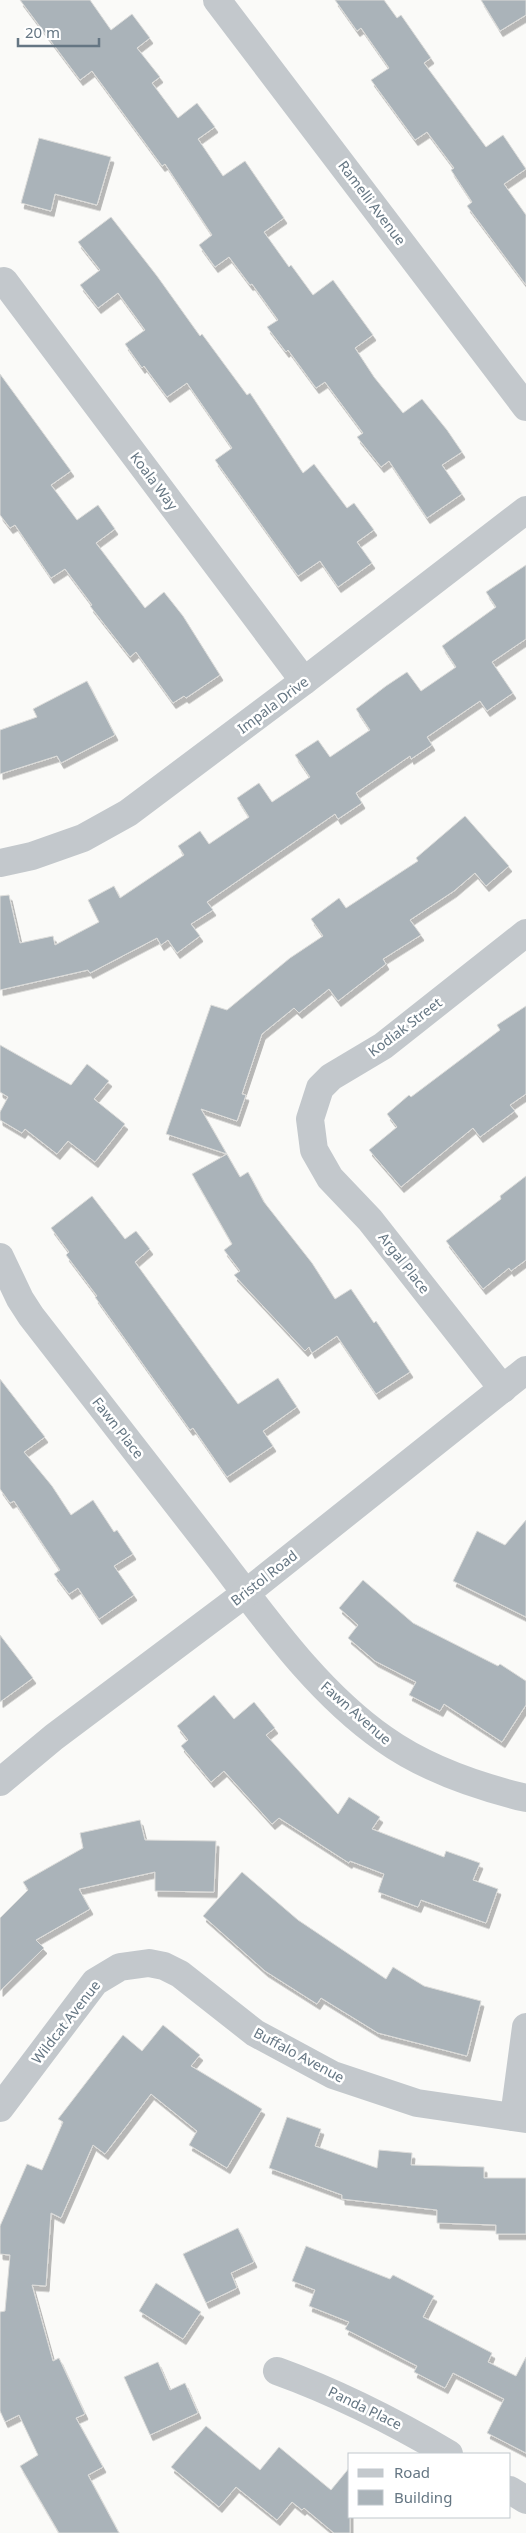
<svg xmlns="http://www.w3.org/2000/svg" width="526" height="2533" font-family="'Noto Sans',sans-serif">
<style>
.building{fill:#aab3b9;stroke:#dcdcda;filter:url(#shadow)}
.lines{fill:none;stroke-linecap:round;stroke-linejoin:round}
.minor{stroke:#c3c8cc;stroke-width:28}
.labels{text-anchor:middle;stroke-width:5;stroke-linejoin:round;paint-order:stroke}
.street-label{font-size:14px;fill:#657683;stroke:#fff}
</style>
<defs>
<filter id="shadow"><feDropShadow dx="3" dy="5.5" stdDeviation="0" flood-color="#0004"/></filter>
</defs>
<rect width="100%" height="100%" fill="#fafaf8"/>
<!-- building -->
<g class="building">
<polygon points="20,0 90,0 111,30 132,14 150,38 137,48 160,77 152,83 178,118 197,103 215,127 198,139 223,176 245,161 284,218 264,232 289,267 291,265 313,295 333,280 373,335 355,348 374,377 403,413 422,399 447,430 462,452 442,465 462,494 427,518 389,461 381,467 357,437 363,433 325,382 316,388 288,350 286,352 267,327 278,320 252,284 250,285 229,257 215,267 199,245 212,235 165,164 162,166 92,71 80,80"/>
<polygon points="335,0 384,0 397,18 401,15 431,58 424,63 486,147 503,135 526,169 504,184 526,215 526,285 467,206 472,202 451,170 454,168 427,132 415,140 371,80 389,68 361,28 357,31"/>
<polygon points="481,0 526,0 526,15 500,31"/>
<polygon points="39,138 111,157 97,205 55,194 51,211 21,203"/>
<polygon points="111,217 157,276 200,336 202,334 247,395 250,393 303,473 314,464 347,508 354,503 374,530 357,542 372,563 338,587 320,561 298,576 215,460 232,448 187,383 167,397 144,366 142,368 125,344 145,330 118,293 98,308 80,285 100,270 78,242"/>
<polygon points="0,374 71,471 51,485 77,520 98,505 115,529 96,543 145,608 164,592 183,616 220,675 186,698 184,696 173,703 136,652 130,657 90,606 92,605 65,569 51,578 15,525 10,528 0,515"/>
<polygon points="526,565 526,639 492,662 513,693 487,711 480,701 427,737 432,745 411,759 410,756 356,793 362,803 338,819 335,814 207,902 213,910 191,924 200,936 177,953 168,940 161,945 157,938 90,973 88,970 0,990 0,896 9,895 20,943 53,936 55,945 99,922 88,900 114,886 120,898 184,855 178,846 200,831 209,844 249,817 237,798 259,783 272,802 310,777 295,755 318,740 330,757 370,730 356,709 386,686 407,672 421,691 456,667 442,646 496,607 486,592"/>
<polygon points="87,681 115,735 61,763 57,756 0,774 0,730 37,717 33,709"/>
<polygon points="465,816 509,866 486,886 475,873 454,891 410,920 421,935 383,959 386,964 338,1001 329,989 299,1013 294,1008 262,1034 242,1094 246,1095 237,1121 201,1109 240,1177 248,1172 264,1202 312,1263 335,1299 351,1289 374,1323 376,1321 410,1372 376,1394 337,1336 312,1353 309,1347 305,1351 234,1275 240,1271 224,1250 232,1244 192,1174 227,1154 166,1134 211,1005 227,1010 290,958 323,936 311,919 339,898 346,908 418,861 416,858"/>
<polygon points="526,1006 526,1094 510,1105 515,1111 480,1137 473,1128 401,1187 369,1150 397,1127 387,1114 409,1095 411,1097 500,1030 497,1025"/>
<polygon points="0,1045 71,1085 87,1064 109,1081 94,1099 125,1124 95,1162 68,1141 57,1154 25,1129 22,1133 0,1120 0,1112 8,1097 0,1092"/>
<polygon points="526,1176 526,1260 511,1271 509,1268 483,1289 446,1241 501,1199 500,1196"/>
<polygon points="92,1196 125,1239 136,1231 150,1249 135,1262 238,1404 278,1378 297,1407 263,1431 273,1446 227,1477 193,1428 190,1430 95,1297 97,1296 66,1255 69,1252 51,1228"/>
<polygon points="0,1379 45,1437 24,1452 52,1486 71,1515 93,1500 114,1532 117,1530 133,1554 114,1566 134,1595 99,1619 78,1588 69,1594 54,1574 60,1570 14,1501 10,1503 0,1489"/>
<polygon points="526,1520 526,1617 453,1581 477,1531 505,1545"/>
<polygon points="363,1580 413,1623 498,1666 500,1664 526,1681 526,1705 502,1742 444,1704 440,1711 409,1695 416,1682 375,1661 348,1638 358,1625 339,1608"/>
<polygon points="0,1635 33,1678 0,1702"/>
<polygon points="214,1695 234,1719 254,1702 275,1728 266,1735 338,1814 349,1797 380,1817 372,1829 444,1857 446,1851 480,1863 473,1880 498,1889 486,1923 421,1900 418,1907 378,1892 384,1874 350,1861 349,1863 279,1818 272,1824 224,1771 211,1782 181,1746 188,1740 177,1726"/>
<polygon points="140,1820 145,1840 216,1841 214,1892 155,1891 155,1872 79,1889 90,1909 36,1940 44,1948 0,1991 0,1918 28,1890 23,1882 83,1848 80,1833"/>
<polygon points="242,1872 298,1920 386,1979 393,1967 424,1986 481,2001 467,2056 378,2033 321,1998 317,2004 265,1971 203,1916"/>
<polygon points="163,2025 200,2055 191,2066 262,2109 227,2168 189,2145 197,2131 151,2094 105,2154 93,2145 61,2218 51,2213 46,2286 32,2285 53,2361 59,2358 85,2414 76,2418 103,2467 88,2475 119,2533 59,2533 20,2466 38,2455 19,2415 5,2422 0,2411 0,2312 5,2311 10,2255 0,2254 0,2226 27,2164 42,2170 63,2122 58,2119 112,2049 123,2035 142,2051"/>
<polygon points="287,2117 321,2129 315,2146 377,2168 379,2150 412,2153 411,2165 484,2167 484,2178 526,2178 526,2234 496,2234 496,2225 437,2223 437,2210 342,2199 342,2195 269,2168"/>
<polygon points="238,2228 254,2262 231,2273 237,2288 206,2303 183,2254"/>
<polygon points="306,2246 390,2279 393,2275 434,2296 423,2317 492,2353 488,2362 516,2376 526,2357 526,2453 487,2433 504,2399 453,2373 445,2388 414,2372 417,2366 345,2329 349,2322 309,2306 315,2290 292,2281"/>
<polygon points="156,2283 201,2312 183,2339 139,2311"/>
<polygon points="158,2362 170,2390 185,2383 198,2413 150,2435 124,2377"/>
<polygon points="206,2426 260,2470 279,2447 331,2490 350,2467 350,2533 334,2533 304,2508 302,2510 292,2502 277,2520 236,2487 219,2507 171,2467"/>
</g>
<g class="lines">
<!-- minor -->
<g class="minor">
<polyline points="217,0 526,407"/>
<polyline points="4,281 304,681"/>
<polyline points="0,863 32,856 83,838 128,813 304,681 526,510"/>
<path d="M 0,1257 L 20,1299 L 31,1316 C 94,1396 156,1477 219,1558 C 268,1622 317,1692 384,1739 C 426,1769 476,1786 526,1798"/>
<polyline points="503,1389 370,1220 330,1178 314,1150 310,1119 320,1088 331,1077 383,1046 526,933"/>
<polyline points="0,1782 54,1737 246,1593 526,1370"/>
<polyline points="0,2108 95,1982 120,1967 149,1963 164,1966 180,1974 255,2033 333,2075 417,2103 526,2119"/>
<polyline points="514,2117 526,2027"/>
<path d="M 277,2371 C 338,2393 393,2421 449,2454"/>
<polyline points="510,2490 526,2500"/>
</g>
</g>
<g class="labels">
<!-- street labels -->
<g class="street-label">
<text transform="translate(372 203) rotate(53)" y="5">Ramelli Avenue</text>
<text transform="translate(154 481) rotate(53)" y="5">Koala Way</text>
<text transform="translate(273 705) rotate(-37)" y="5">Impala Drive</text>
<text transform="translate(405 1027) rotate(-37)" y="5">Kodiak Street</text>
<text transform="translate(404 1263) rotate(52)" y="5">Argal Place</text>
<text transform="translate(118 1428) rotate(52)" y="5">Fawn Place</text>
<text transform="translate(264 1578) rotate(-38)" y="5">Bristol Road</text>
<text transform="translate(356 1713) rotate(41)" y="5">Fawn Avenue</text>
<text transform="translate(66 2022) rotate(-52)" y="5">Wildcat Avenue</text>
<text transform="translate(299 2055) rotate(28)" y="5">Buffalo Avenue</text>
<text transform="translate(365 2408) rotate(26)" y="5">Panda Place</text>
</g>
</g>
<!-- legend -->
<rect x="348" y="2453" width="162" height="65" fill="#ffffff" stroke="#c1c8cd"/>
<rect x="358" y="2469" width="25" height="8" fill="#c3c8cc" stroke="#c1c8cd"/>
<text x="394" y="2478" font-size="15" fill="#657683">Road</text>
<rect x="358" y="2490" width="25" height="15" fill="#aab3b9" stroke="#c1c8cd"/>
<text x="394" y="2503" font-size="15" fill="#657683">Building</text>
<!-- scale -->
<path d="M18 38v8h81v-8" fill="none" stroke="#657683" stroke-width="2.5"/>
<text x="25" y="38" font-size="15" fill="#657683" stroke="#ffffff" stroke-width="4" paint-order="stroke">20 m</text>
</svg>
